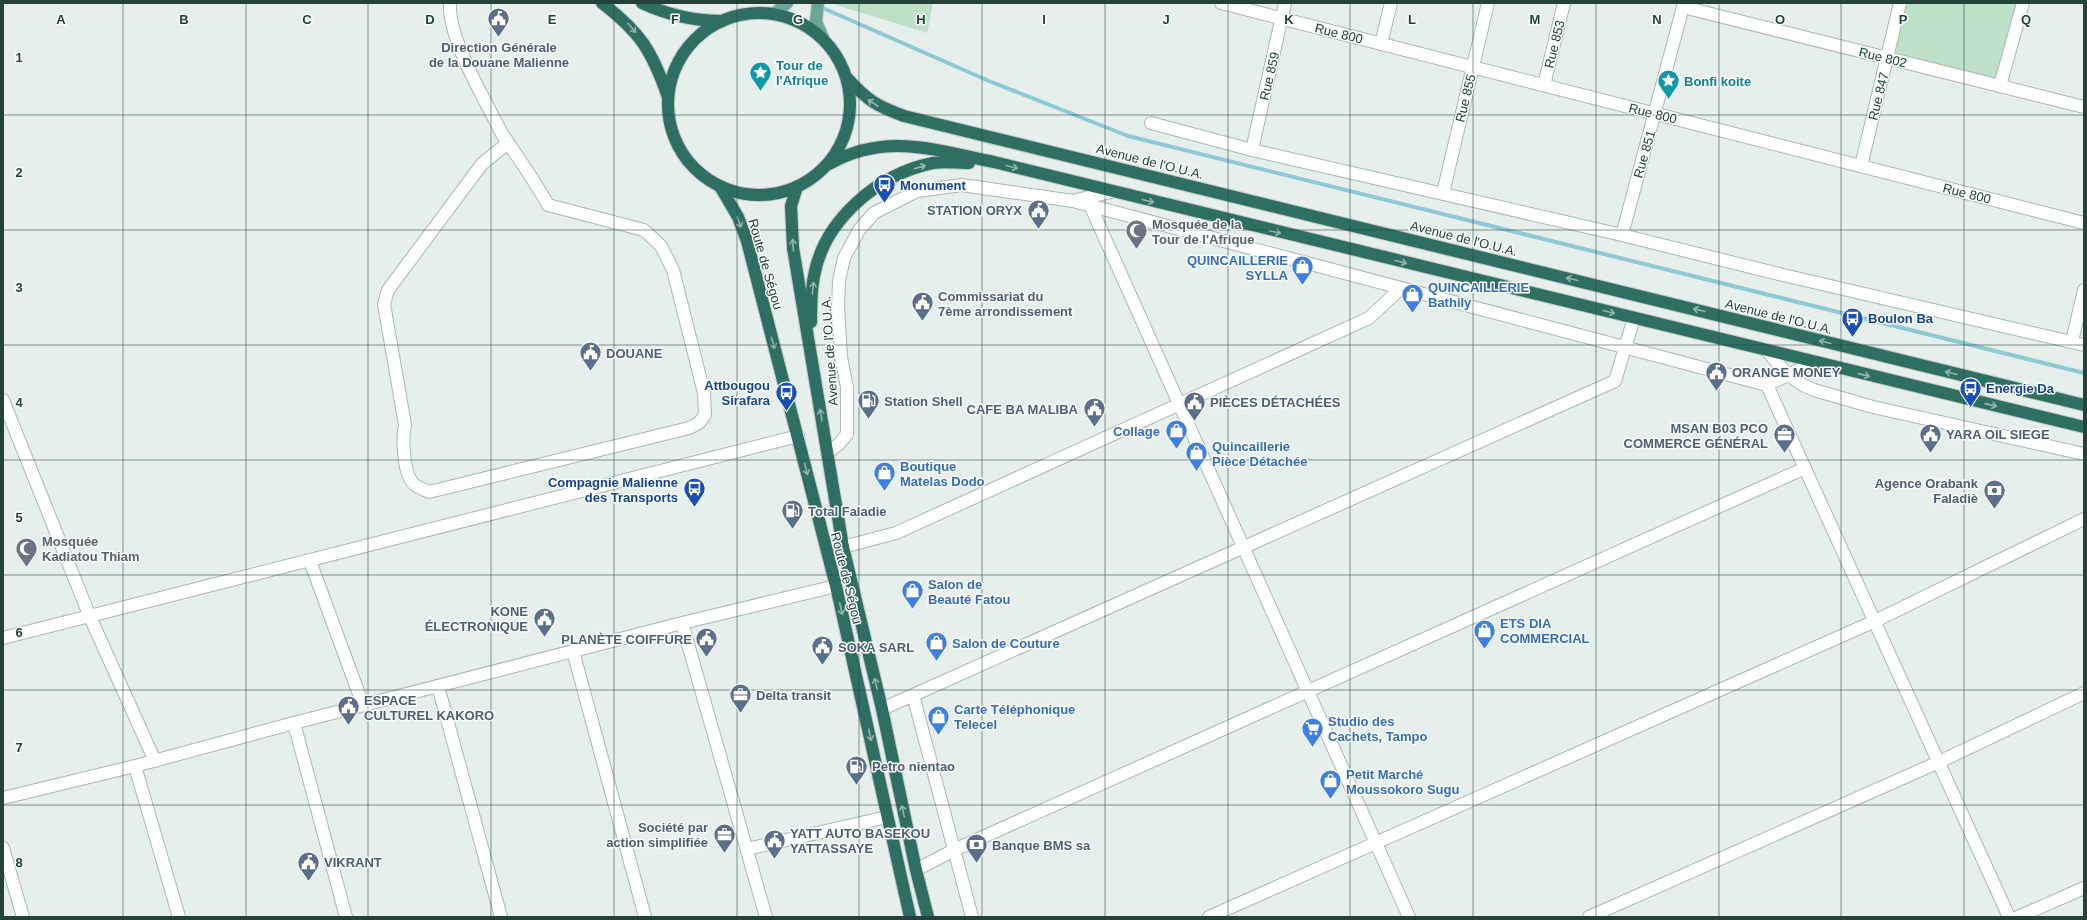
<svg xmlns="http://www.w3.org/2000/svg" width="2087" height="920" font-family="Helvetica,sans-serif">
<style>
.green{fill:#bfe0c8}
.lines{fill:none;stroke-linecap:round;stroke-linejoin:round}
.stream{stroke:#8ec9d4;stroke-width:4}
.street-casing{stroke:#a8b8b2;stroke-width:14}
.secondary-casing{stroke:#a4bbb3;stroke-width:14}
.primary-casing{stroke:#c2cac8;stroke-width:14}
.highway-casing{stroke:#c2cac8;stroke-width:14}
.street{stroke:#fff;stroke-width:12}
.secondary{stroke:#fff;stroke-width:12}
.primary{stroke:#6aa596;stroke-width:12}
.highway{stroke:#2f6f62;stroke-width:12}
.oneway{stroke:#93b5ae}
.grid{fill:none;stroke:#24423a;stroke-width:1;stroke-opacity:0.55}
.labels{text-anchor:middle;stroke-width:3;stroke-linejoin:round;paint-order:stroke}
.street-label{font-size:13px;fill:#24423a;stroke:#f7fbf9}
.service-label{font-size:13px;font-weight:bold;fill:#4e5e75;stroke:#f7fbf9;text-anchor:start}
.culture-label{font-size:13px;font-weight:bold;fill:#0d838f;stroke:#f7fbf9;text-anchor:start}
.transit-label{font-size:13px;font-weight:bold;fill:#164399;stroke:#f7fbf9;text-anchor:start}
.worship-label{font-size:13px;font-weight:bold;fill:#5b616d;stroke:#f7fbf9;text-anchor:start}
.shop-label{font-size:13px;font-weight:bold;fill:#366cbe;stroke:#f7fbf9;text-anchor:start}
.grid-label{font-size:13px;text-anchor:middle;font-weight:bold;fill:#24423a;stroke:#f7fbf9;stroke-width:3;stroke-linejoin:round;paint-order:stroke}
</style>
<rect width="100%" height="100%" fill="#e6efeb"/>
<!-- green -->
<g class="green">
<polygon points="830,3 933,3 927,33"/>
<polygon points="1907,3 2019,3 1996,80 1895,54"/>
</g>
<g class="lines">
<!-- stream -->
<polyline class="stream" points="825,9 989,81 1128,136 2084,373"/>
<defs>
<g id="street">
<path d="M 450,3 C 448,40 485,99 502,134 C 518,157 534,180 548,205 L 644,230 L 661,246 L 673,270 L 704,393 L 705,415 L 699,423 L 689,428 L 429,492 C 425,490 419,488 415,485 C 403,476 402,438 405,425 L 384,304 L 388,290 L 482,164 L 508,143"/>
<polyline points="1221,3 2084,223"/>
<polyline points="1683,7 2084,107"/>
<polyline points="1381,44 1391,3"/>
<polyline points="1544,85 1564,3"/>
<polyline points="2000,86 2023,3"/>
<polyline points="1252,150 1285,3"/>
<polyline points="1861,166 1900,3"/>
<polyline points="1443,193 1488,3"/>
<polyline points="1076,200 1111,192"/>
<polyline points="1090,205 1409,917"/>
<polyline points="1622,235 1684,3"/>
<polyline points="2072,341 2084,290"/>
<polyline points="1767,385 2009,917"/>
<polyline points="1767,385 1813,363"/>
<polyline points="3,400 90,617 155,761"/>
<polyline points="827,453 839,444 847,434 847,387 841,357 838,307 839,281 844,258 859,230 874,213 917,191 962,185 1073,201 1767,385"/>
<polyline points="843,547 896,533 1369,318 1401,288"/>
<polyline points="310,561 363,705"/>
<polyline points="682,623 766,917"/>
<polyline points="3,638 798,436"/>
<polyline points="573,651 645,917"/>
<polyline points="438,686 501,917"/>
<polyline points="913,695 972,917"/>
<polyline points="882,709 1615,381 1634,318"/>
<polyline points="294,723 346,917"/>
<polyline points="135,766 179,917"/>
<polyline points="3,798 135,766 294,723 682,623 836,586"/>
<polyline points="3,848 23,917"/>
<polyline points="747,849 887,817"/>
<polyline points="916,870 954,850 1805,468"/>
<polyline points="1209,917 1875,621 2084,519"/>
<polyline points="1589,917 1939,762 2084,693"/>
<polyline points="2018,917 2084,888"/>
</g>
<g id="secondary">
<polyline points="1151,123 1252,150 1622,235 1783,275 2084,345"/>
<polyline points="1767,351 1787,374 1803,385 1814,390 1873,407 2084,454"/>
</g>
<g id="primary">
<polyline points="818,3 816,22 823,38"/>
<polyline points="774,14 787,3"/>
</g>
<g id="highway">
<path d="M 602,3 C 641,33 652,51 668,97"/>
<path d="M 642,3 C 668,15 694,21 722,21"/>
<circle cx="759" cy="104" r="91"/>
<path d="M 848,79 C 868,101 877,106 904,116 L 2084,405"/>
<path d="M 829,164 C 886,132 934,150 994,162 L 2084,427"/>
<polyline points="797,187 791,206 793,248 843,547 882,709 916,870 928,917"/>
<polyline points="721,188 738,217 747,241 836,586 910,917"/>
<path d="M 811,322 C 811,307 811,291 814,276 C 824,220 878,174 933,163 C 944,161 958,163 969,163"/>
</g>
</defs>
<!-- street casing -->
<use href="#street" class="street-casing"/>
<!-- secondary casing -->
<use href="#secondary" class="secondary-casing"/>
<!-- primary casing -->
<use href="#primary" class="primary-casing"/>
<!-- highway casing -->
<use href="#highway" class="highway-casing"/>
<!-- street -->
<use href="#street" class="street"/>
<!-- secondary -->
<use href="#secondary" class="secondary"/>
<!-- primary -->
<use href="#primary" class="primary"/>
<!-- highway -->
<use href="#highway" class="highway"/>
</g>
<!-- one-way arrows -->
<defs><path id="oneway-shaft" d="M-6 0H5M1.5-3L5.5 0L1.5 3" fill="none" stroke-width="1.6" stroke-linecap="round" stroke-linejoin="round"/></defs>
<g class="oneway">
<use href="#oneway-shaft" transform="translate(632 28) rotate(50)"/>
<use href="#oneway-shaft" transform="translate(873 103) rotate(-147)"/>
<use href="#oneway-shaft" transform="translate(920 167) rotate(-16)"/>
<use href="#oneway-shaft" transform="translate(1012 167) rotate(14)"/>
<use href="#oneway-shaft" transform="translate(1148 201) rotate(14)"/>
<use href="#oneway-shaft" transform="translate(739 222) rotate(69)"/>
<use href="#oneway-shaft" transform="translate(1275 232) rotate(14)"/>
<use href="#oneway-shaft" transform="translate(793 245) rotate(-94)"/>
<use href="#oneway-shaft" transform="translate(1401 262) rotate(14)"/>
<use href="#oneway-shaft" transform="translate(1572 279) rotate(-166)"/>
<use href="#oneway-shaft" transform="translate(813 288) rotate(-84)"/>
<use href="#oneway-shaft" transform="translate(1699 310) rotate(-166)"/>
<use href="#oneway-shaft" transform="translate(1609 312) rotate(14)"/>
<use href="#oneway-shaft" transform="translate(1825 342) rotate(-166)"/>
<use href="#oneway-shaft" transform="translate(773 343) rotate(75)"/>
<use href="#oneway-shaft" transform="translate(1951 373) rotate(-166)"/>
<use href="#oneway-shaft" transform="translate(1864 375) rotate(13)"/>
<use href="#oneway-shaft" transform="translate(1991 405) rotate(13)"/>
<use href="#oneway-shaft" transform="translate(821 415) rotate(-100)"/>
<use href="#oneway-shaft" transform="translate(806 469) rotate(76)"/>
<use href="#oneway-shaft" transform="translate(841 609) rotate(77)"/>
<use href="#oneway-shaft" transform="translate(876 684) rotate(-103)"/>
<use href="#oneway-shaft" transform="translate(870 735) rotate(78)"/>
<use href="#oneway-shaft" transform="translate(903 811) rotate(-102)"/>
</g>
<!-- grid -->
<path class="grid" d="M 123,3 L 123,917M 246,3 L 246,917M 368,3 L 368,917M 491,3 L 491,917M 614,3 L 614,917M 737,3 L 737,917M 859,3 L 859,917M 982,3 L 982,917M 1105,3 L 1105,917M 1228,3 L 1228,917M 1350,3 L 1350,917M 1473,3 L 1473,917M 1596,3 L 1596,917M 1719,3 L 1719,917M 1841,3 L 1841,917M 1964,3 L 1964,917M 3,115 L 2084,115M 3,230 L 2084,230M 3,345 L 2084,345M 3,460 L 2084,460M 3,575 L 2084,575M 3,690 L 2084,690M 3,805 L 2084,805"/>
<!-- icons -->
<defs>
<symbol id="civic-pin" viewBox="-11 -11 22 30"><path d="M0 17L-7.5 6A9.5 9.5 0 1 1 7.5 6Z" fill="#5c6f8a" stroke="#f7fbf9"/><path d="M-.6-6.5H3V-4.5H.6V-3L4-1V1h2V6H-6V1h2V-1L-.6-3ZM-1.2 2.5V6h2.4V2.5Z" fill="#fff"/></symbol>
<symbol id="sight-pin" viewBox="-11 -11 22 30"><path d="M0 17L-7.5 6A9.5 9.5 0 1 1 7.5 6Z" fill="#0f9aa8" stroke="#f7fbf9"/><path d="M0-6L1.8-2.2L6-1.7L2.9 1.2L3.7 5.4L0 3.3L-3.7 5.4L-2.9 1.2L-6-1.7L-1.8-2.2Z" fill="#fff"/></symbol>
<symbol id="bus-pin" viewBox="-11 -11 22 30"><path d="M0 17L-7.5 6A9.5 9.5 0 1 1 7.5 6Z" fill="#1a4fb4" stroke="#f7fbf9"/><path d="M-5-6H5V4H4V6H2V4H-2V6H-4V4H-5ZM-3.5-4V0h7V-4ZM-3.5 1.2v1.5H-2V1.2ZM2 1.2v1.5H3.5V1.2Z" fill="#fff"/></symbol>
<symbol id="mosque-pin" viewBox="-11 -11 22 30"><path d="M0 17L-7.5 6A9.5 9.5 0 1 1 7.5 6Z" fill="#6b7280" stroke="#f7fbf9"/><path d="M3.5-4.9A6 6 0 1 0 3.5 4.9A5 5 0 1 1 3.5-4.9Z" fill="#fff"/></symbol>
<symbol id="shop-pin" viewBox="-11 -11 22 30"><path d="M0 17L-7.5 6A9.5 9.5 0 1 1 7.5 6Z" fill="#3f7fe0" stroke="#f7fbf9"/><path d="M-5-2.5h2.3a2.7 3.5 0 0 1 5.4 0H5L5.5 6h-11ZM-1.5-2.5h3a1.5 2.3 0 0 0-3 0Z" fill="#fff"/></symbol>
<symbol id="fuel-pin" viewBox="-11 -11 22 30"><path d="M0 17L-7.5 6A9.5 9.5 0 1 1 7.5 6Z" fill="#5c6f8a" stroke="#f7fbf9"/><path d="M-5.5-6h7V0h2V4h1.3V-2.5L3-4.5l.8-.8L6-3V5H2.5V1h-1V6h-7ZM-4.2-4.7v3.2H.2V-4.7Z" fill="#fff"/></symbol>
<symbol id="office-pin" viewBox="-11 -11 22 30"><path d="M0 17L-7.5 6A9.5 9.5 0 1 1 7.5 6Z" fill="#5c6f8a" stroke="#f7fbf9"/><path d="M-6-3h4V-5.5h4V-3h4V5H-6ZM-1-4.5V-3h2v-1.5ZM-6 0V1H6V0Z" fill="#fff"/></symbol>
<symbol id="bank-pin" viewBox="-11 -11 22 30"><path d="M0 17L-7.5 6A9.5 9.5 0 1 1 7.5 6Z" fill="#5c6f8a" stroke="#f7fbf9"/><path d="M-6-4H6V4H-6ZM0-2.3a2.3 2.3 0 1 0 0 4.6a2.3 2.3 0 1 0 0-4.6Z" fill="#fff"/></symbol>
<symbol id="supermarket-pin" viewBox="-11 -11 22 30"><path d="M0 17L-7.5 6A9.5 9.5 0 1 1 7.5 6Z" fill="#3f7fe0" stroke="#f7fbf9"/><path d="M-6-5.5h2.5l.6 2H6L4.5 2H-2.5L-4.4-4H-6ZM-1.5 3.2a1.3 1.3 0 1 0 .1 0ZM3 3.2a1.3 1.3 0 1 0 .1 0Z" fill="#fff"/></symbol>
</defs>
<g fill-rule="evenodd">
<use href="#civic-pin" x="486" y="6" width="25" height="34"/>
<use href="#sight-pin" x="748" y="60" width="25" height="34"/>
<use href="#sight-pin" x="1656" y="68" width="25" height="34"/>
<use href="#bus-pin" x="872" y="172" width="25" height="34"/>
<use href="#civic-pin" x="1026" y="198" width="25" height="34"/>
<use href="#mosque-pin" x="1124" y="218" width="25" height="34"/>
<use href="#shop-pin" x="1290" y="254" width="25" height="34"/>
<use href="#shop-pin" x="1400" y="282" width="25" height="34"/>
<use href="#civic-pin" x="910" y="290" width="25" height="34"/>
<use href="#bus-pin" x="1840" y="306" width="25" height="34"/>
<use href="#civic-pin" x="578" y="340" width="25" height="34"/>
<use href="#civic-pin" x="1704" y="360" width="25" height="34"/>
<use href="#bus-pin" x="1958" y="376" width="25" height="34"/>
<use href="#bus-pin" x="774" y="380" width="25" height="34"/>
<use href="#fuel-pin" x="856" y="388" width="25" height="34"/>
<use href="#civic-pin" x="1182" y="390" width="25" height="34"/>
<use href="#civic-pin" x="1082" y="396" width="25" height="34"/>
<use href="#shop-pin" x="1164" y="418" width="25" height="34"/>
<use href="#civic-pin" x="1918" y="422" width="25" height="34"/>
<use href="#office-pin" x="1772" y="422" width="25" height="34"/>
<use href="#shop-pin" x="1184" y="440" width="25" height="34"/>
<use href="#shop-pin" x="872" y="460" width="25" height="34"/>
<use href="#bus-pin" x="682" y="476" width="25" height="34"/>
<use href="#bank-pin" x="1982" y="478" width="25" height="34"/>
<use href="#fuel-pin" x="780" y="498" width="25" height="34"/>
<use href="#mosque-pin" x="14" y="536" width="25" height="34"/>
<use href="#shop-pin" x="900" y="578" width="25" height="34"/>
<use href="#civic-pin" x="532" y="606" width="25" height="34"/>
<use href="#shop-pin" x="1472" y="618" width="25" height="34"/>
<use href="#civic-pin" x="694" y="626" width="25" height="34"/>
<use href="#shop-pin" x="924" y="630" width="25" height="34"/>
<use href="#civic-pin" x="810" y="634" width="25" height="34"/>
<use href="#office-pin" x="728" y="682" width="25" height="34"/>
<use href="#civic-pin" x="336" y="694" width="25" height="34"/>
<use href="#shop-pin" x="926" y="704" width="25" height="34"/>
<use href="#supermarket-pin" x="1300" y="716" width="25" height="34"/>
<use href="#fuel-pin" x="844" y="754" width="25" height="34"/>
<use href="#shop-pin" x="1318" y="768" width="25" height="34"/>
<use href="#office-pin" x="712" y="822" width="25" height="34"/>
<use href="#civic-pin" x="762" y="828" width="25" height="34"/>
<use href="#bank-pin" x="964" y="832" width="25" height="34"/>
<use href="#civic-pin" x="296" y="850" width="25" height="34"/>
</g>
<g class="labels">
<!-- street labels -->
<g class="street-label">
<text transform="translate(1339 33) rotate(14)" y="5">Rue 800</text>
<text transform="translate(1554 44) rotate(-76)" y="5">Rue 853</text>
<text transform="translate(1883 57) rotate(14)" y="5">Rue 802</text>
<text transform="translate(1269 76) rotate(-77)" y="5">Rue 859</text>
<text transform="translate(1878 96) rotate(-76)" y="5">Rue 847</text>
<text transform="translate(1465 98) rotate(-76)" y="5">Rue 855</text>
<text transform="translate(1653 113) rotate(14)" y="5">Rue 800</text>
<text transform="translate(1644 154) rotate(-74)" y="5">Rue 851</text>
<text transform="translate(1150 161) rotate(14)" y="5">Avenue de l'O.U.A.</text>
<text transform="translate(1967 193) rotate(14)" y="5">Rue 800</text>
<text transform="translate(1464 238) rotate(14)" y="5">Avenue de l'O.U.A.</text>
<text transform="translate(766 264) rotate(74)" y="5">Route de Ségou</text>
<text transform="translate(1779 316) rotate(14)" y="5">Avenue de l'O.U.A.</text>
<text transform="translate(829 351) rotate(-94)" y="5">Avenue de l'O.U.A.</text>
<text transform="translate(847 578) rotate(76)" y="5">Route de Ségou</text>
</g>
<!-- service labels -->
<g class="service-label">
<text x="499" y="52" text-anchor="middle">Direction Générale<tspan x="499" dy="15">de la Douane Malienne</tspan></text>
<text x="1022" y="215" text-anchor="end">STATION ORYX</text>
<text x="938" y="301">Commissariat du<tspan x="938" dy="15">7ème arrondissement</tspan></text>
<text x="606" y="358">DOUANE</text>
<text x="1732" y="377">ORANGE MONEY</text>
<text x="884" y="406">Station Shell</text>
<text x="1210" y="407">PIÈCES DÉTACHÉES</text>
<text x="1078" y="414" text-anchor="end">CAFE BA MALIBA</text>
<text x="1768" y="433" text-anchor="end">MSAN B03 PCO<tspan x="1768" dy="15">COMMERCE GÉNÉRAL</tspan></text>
<text x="1946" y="439">YARA OIL SIEGE</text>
<text x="1978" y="488" text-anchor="end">Agence Orabank<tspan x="1978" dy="15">Faladiè</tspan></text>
<text x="808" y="516">Total Faladie</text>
<text x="528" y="616" text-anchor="end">KONE<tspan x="528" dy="15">ÉLECTRONIQUE</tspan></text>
<text x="692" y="644" text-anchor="end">PLANÈTE COIFFURE</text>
<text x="838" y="652">SOKA SARL</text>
<text x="756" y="700">Delta transit</text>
<text x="364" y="705">ESPACE<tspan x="364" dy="15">CULTUREL KAKORO</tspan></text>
<text x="872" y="771">Petro nientao</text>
<text x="708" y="832" text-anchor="end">Société par<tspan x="708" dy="15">action simplifiée</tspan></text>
<text x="790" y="838">YATT AUTO BASEKOU<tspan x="790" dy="15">YATTASSAYE</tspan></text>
<text x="992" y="850">Banque BMS sa</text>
<text x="324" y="867">VIKRANT</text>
</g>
<!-- culture labels -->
<g class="culture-label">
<text x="776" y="70">Tour de<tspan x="776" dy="15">l'Afrique</tspan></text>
<text x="1684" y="86">Bonfi koite</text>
</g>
<!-- transit labels -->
<g class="transit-label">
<text x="900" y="190">Monument</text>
<text x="1868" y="323">Boulon Ba</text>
<text x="770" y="390" text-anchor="end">Attbougou<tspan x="770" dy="15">Sirafara</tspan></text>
<text x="1986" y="393">Energie Da</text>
<text x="678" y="487" text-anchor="end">Compagnie Malienne<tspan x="678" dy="15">des Transports</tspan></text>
</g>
<!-- worship labels -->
<g class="worship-label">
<text x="1152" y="229">Mosquée de la<tspan x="1152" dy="15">Tour de l'Afrique</tspan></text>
<text x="42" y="546">Mosquée<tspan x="42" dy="15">Kadiatou Thiam</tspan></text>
</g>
<!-- shop labels -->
<g class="shop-label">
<text x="1288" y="265" text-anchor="end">QUINCAILLERIE<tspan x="1288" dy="15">SYLLA</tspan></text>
<text x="1428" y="292">QUINCAILLERIE<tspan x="1428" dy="15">Bathily</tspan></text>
<text x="1160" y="436" text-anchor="end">Collage</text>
<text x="1212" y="451">Quincaillerie<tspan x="1212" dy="15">Pièce Détachée</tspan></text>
<text x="900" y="471">Boutique<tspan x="900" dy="15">Matelas Dodo</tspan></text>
<text x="928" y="589">Salon de<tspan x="928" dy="15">Beauté Fatou</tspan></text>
<text x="1500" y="628">ETS DIA<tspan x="1500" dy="15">COMMERCIAL</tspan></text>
<text x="952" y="648">Salon de Couture</text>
<text x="954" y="714">Carte Téléphonique<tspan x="954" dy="15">Telecel</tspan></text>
<text x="1328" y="726">Studio des<tspan x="1328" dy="15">Cachets, Tampo</tspan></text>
<text x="1346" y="779">Petit Marché<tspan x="1346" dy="15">Moussokoro Sugu</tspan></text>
</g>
</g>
<g class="grid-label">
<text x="61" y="24">A</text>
<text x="184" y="24">B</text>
<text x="307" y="24">C</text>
<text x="430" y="24">D</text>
<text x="552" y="24">E</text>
<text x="675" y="24">F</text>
<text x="798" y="24">G</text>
<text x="921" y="24">H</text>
<text x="1044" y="24">I</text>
<text x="1166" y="24">J</text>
<text x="1289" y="24">K</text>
<text x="1412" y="24">L</text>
<text x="1535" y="24">M</text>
<text x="1657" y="24">N</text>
<text x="1780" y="24">O</text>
<text x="1903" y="24">P</text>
<text x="2026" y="24">Q</text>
<text x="19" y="62">1</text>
<text x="19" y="177">2</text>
<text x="19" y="292">3</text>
<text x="19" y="407">4</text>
<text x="19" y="522">5</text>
<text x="19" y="637">6</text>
<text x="19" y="752">7</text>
<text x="19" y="867">8</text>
</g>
<!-- border -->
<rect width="2087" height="920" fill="none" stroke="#24423a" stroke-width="8"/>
</svg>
